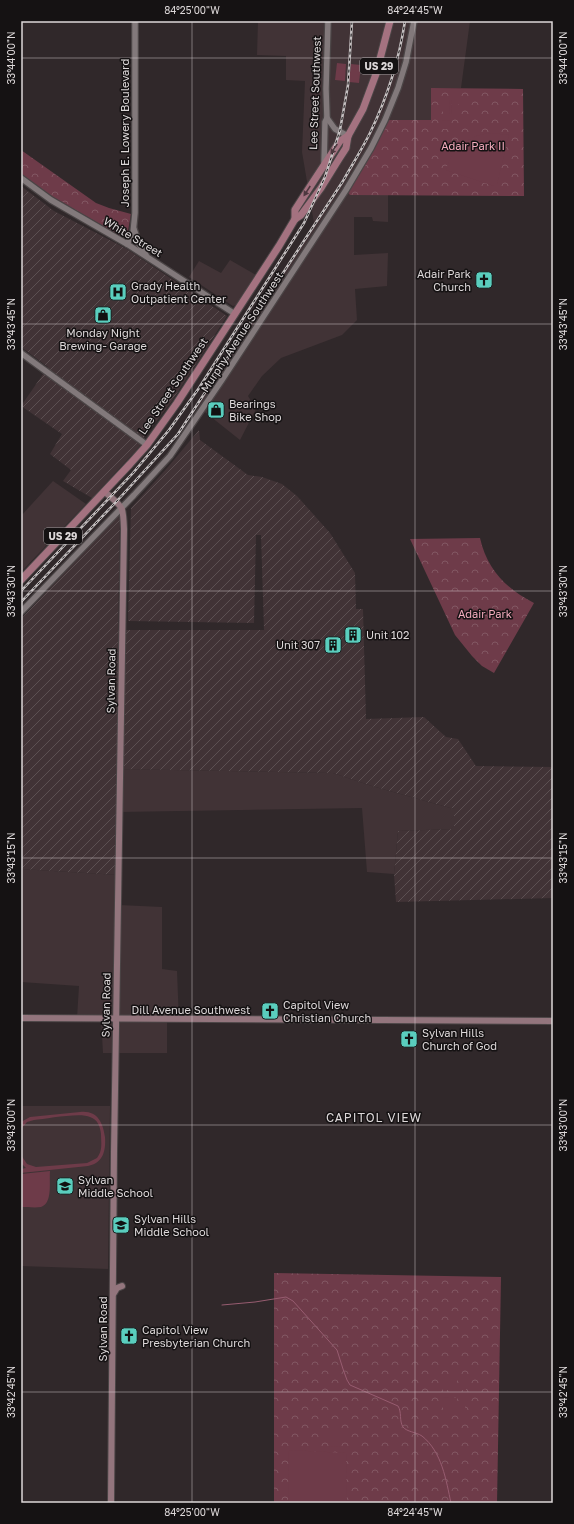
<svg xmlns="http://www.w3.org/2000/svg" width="574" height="1524" font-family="'Golos Text',sans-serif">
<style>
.built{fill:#413336}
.industrial{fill:url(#industrial-furrows)}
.park{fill:url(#park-crowns)}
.pitch{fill:#6e3b49}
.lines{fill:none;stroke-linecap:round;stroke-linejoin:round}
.stream{stroke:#975c70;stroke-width:1}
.tertiary-casing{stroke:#4b4546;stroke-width:8}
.secondary-casing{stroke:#4b4546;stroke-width:8}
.primary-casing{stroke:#4b4546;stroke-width:9}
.tertiary{stroke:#82797b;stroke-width:5.5}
.secondary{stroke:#93757d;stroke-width:6}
.primary{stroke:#a47280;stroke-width:7}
.rail-casing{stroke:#c5c0c1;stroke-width:2.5}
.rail{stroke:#151213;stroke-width:1;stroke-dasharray:3;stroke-linecap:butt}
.oneway{fill:#4e383f}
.ticks{fill:none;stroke:#ddd8d9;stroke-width:1;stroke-opacity:0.45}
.labels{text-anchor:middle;stroke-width:3;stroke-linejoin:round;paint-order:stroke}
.shield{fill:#151213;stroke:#a19d9e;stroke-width:1}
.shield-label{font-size:10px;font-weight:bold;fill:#ddd8d9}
.street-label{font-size:11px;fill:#ddd8d9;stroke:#151213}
.park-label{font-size:11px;fill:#f5acbe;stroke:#151213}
.poi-label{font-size:11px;fill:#ddd8d9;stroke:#151213;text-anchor:start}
.neighbourhood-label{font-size:12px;letter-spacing:1px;fill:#ddd8d9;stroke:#151213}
.neatline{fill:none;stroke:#ddd8d9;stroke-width:1.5}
.ticks-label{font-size:10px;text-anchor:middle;fill:#ddd8d9}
</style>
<defs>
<pattern id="industrial-furrows" width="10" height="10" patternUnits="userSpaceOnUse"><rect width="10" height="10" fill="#413336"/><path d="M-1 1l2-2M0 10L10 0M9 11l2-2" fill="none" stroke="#5c5052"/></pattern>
<pattern id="park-crowns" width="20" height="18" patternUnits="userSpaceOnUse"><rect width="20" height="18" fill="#6e3b49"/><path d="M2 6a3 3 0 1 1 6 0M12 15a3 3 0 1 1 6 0" fill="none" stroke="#825763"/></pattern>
</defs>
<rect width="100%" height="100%" fill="#30282a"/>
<!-- built -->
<g class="built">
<polygon points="258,21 470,21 461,88 431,88 432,120 350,195 388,195 388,222 373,221 372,217 354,217 354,255 388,253 387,286 355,289 357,320 342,335 281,358 262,376 248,396 256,409 240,440 196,405 314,223 302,152 305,81 286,80 286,56 257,55"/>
<polygon points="230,260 256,275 237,305 233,306 189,277 199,261 221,273"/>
<polygon points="53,481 86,504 21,572 21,516"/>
<polygon points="119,769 333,773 372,786 454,809 454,829 398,831 394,874 367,872 362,808 119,812"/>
<polygon points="21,869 119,875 119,905 162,907 162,969 177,971 179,1021 167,1021 167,1053 103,1053 101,1019 77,1018 79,986 21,982"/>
<polygon points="21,1106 110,1106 108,1269 21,1266"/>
</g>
<!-- industrial -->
<g class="industrial">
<polygon points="21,186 54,211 127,249 227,316 172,401 144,437 139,447 92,498 63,481 71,470 50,454 62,434 21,406 48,367 21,347"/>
<polygon points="199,430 200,440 248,475 262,477 282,484 297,496 330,533 355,573 356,609 363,609 366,719 424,717 446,737 458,739 476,766 553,767 553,898 396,902 394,874 398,831 454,829 454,809 372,786 333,773 119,769 119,875 21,869 21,619 118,515 120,516 118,630 264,630 261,535 256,535 254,623 128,621 131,508 168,467"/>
</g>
<!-- park -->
<g class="park">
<polygon points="431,88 523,89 524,196 350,195 346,190 385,120 431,120"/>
<polygon points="21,150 96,203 109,208 131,214 128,231 124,235 119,235 53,197 21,174"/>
<path d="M 480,538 C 487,569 506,589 534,603 L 494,673 L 482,666 L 472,656 L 455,635 L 410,539 Z"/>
<polygon points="274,1273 501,1277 497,1503 274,1503"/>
</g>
<!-- pitch -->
<g class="pitch">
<polygon points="337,63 346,64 345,81 335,80"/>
<polygon points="351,64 361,65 359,83 349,82"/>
<polygon points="443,100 449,100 450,114 443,114"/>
<polygon points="451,100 458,100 458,114 452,114"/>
<polygon points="450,120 450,129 442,129 442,121"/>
<path d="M 491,133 L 509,135 L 497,184 L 494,186 L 446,170 C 452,148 469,135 491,133 Z"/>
<path d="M 80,1112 C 97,1110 103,1122 105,1137 C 106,1151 103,1163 88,1166 L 21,1173 L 21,1169 L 26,1168 L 21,1163 L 21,1155 L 27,1164 L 36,1167 L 87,1163 L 97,1158 C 103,1150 101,1143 101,1134 C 100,1126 98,1120 90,1117 C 80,1112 46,1119 34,1120 L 27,1122 L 21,1129 L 21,1122 L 30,1117 Z"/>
<path d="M 50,1171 C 49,1182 53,1203 41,1207 C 35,1208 27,1207 21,1207 L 21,1174 Z"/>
<rect x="443" y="1376" width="6" height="14"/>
<rect x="451" y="1376" width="6" height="14"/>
<rect x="459" y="1376" width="7" height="14"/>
<polygon points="443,1397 449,1398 449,1411 443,1411"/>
<rect x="451" y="1398" width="6" height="13"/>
<rect x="459" y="1398" width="6" height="13"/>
<polygon points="329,1428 340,1428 340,1447 329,1446"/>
<polygon points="289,1450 346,1453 347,1503 288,1503"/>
</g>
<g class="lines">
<!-- stream -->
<path class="stream" d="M 222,1305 L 255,1302 L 286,1297 L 293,1301 L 337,1350 L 343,1369 L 347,1380 L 350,1385 L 398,1406 C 402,1412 399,1421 403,1427 C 407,1432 416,1432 422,1436 C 442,1452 446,1480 451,1503"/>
<defs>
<g id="tertiary">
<polyline points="327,118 335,129 348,136"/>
<polyline points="324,165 325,122 327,118 326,89 328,21"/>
<polyline points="21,178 51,200 127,244 235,314"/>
<polyline points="134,229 139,244 146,255"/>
<polyline points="127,244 133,233 135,213 135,21"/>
<polyline points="21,353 147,445"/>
<polyline points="21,612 134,495 170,456 222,380 346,190 371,148 385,120 398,88 406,62 414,21"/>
</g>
<g id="secondary">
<path d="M 105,492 C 123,508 123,504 124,529 L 114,1152 L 111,1503"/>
<polyline points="21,1018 553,1021"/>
<polyline points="114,1293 117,1288 122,1286"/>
</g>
<g id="primary">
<polyline points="295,219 295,210 315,179 340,141 348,136"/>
<polyline points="21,580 130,464 147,445 177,403 279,246 295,219 301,215 321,188 339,159 346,148 348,136 363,109 376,74 390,21"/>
</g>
</defs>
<!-- tertiary casing -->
<use href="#tertiary" class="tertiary-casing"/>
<!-- secondary casing -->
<use href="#secondary" class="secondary-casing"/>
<!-- primary casing -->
<use href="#primary" class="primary-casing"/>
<!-- tertiary -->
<use href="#tertiary" class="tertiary"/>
<!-- secondary -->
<use href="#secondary" class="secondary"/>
<!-- primary -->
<use href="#primary" class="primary"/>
<defs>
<g id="rail">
<polyline points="21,591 133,473 169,430 199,388 304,223 325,177 340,130 348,85 352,21"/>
<path d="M 21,602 L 116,502 L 178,434 L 343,181 C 352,165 362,149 370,133 C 387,98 399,60 405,21"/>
</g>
</defs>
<!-- rail casing -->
<use href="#rail" class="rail-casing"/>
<!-- rail -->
<use href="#rail" class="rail"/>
</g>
<!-- one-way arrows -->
<defs><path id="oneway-solid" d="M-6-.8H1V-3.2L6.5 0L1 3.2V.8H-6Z"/></defs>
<g class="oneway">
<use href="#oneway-solid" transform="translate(334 149) rotate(123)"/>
<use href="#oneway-solid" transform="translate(307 191) rotate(123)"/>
</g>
<!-- ticks -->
<path class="ticks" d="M 192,21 L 192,1503M 415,21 L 415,1503M 21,58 L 553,58M 21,324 L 553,324M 21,591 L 553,591M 21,858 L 553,858M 21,1125 L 553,1125M 21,1392 L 553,1392"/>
<!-- icons -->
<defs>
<symbol id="church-square" viewBox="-11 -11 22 22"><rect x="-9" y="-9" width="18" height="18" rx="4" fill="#5acebe" stroke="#151213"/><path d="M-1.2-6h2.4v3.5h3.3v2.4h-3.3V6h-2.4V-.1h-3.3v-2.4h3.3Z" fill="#111"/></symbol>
<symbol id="hospital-square" viewBox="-11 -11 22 22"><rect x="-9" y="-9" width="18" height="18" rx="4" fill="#5acebe" stroke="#151213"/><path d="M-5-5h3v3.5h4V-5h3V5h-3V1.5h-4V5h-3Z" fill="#111"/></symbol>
<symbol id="shop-square" viewBox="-11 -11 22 22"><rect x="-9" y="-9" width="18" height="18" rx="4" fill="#5acebe" stroke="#151213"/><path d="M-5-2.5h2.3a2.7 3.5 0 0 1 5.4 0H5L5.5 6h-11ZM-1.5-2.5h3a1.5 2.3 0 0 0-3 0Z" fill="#111"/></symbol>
<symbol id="building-square" viewBox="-11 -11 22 22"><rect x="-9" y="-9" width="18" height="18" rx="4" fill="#5acebe" stroke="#151213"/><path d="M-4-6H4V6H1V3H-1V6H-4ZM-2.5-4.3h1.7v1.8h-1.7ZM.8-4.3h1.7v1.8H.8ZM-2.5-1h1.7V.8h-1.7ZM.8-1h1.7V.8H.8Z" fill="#111"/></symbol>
<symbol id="school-square" viewBox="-11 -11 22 22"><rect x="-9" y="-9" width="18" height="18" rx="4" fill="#5acebe" stroke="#151213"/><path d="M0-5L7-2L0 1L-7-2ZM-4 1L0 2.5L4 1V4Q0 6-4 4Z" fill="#111"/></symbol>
</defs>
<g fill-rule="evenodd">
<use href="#church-square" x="474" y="270" width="20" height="20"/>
<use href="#hospital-square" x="108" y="282" width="20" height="20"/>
<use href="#shop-square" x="93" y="305" width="20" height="20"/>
<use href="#shop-square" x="206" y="400" width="20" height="20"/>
<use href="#building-square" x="343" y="625" width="20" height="20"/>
<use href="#building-square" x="323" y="635" width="20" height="20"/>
<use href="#church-square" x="260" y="1001" width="20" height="20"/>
<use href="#church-square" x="399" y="1029" width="20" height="20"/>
<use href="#school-square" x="55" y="1176" width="20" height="20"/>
<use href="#school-square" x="111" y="1215" width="20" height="20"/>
<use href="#church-square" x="119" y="1326" width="20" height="20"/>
</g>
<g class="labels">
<!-- shield labels -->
<g class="shield">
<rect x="360" y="58" width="38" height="16" rx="3"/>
<rect x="44" y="528" width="38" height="16" rx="3"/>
</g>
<g class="shield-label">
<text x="379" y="70">US 29</text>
<text x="63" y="540">US 29</text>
</g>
<!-- street labels -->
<g class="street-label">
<text transform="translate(315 93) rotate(-88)" y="4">Lee Street Southwest</text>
<text transform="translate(125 133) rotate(-90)" y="4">Joseph E. Lowery Boulevard</text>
<text transform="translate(133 237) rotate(31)" y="4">White Street</text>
<text transform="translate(242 332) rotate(-57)" y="4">Murphy Avenue Southwest</text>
<text transform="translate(173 386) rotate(-56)" y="4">Lee Street Southwest</text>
<text transform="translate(111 681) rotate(-89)" y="4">Sylvan Road</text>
<text transform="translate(106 1005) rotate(-89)" y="4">Sylvan Road</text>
<text x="191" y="1014">Dill Avenue Southwest</text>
<text transform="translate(103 1329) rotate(-90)" y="4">Sylvan Road</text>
</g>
<!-- park labels -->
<g class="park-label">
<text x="473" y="150">Adair Park II</text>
<text x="485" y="618">Adair Park</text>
</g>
<!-- poi labels -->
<g class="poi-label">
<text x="471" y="278" text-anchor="end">Adair Park<tspan x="471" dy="13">Church</tspan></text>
<text x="131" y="290">Grady Health<tspan x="131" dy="13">Outpatient Center</tspan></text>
<text x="103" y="337" text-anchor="middle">Monday Night<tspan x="103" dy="13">Brewing- Garage</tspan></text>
<text x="229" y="408">Bearings<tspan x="229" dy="13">Bike Shop</tspan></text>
<text x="366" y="639">Unit 102</text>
<text x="320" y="649" text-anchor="end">Unit 307</text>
<text x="283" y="1009">Capitol View<tspan x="283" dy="13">Christian Church</tspan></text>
<text x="422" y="1037">Sylvan Hills<tspan x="422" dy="13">Church of God</tspan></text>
<text x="78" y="1184">Sylvan<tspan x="78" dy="13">Middle School</tspan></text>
<text x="134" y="1223">Sylvan Hills<tspan x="134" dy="13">Middle School</tspan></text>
<text x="142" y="1334">Capitol View<tspan x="142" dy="13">Presbyterian Church</tspan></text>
</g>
<!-- neighbourhood labels -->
<g class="neighbourhood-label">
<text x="374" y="1122">CAPITOL VIEW</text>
</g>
</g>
<!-- border -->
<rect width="574" height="1524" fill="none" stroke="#151213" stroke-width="44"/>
<rect x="22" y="22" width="530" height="1480" class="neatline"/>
<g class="ticks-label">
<text x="192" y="14">84°25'00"W</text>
<text x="415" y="14">84°24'45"W</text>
<text transform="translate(11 58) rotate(-90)" y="4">33°44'00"N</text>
<text transform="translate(563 58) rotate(-90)" y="4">33°44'00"N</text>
<text transform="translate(11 324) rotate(-90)" y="4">33°43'45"N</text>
<text transform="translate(563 324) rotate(-90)" y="4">33°43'45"N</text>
<text transform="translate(11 591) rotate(-90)" y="4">33°43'30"N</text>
<text transform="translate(563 591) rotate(-90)" y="4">33°43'30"N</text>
<text transform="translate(11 858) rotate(-90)" y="4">33°43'15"N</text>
<text transform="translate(563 858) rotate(-90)" y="4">33°43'15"N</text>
<text transform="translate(11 1125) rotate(-90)" y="4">33°43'00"N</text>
<text transform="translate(563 1125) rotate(-90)" y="4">33°43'00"N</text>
<text transform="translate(11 1392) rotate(-90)" y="4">33°42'45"N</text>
<text transform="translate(563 1392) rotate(-90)" y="4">33°42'45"N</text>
<text x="192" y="1516">84°25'00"W</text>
<text x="415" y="1516">84°24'45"W</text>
</g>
</svg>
